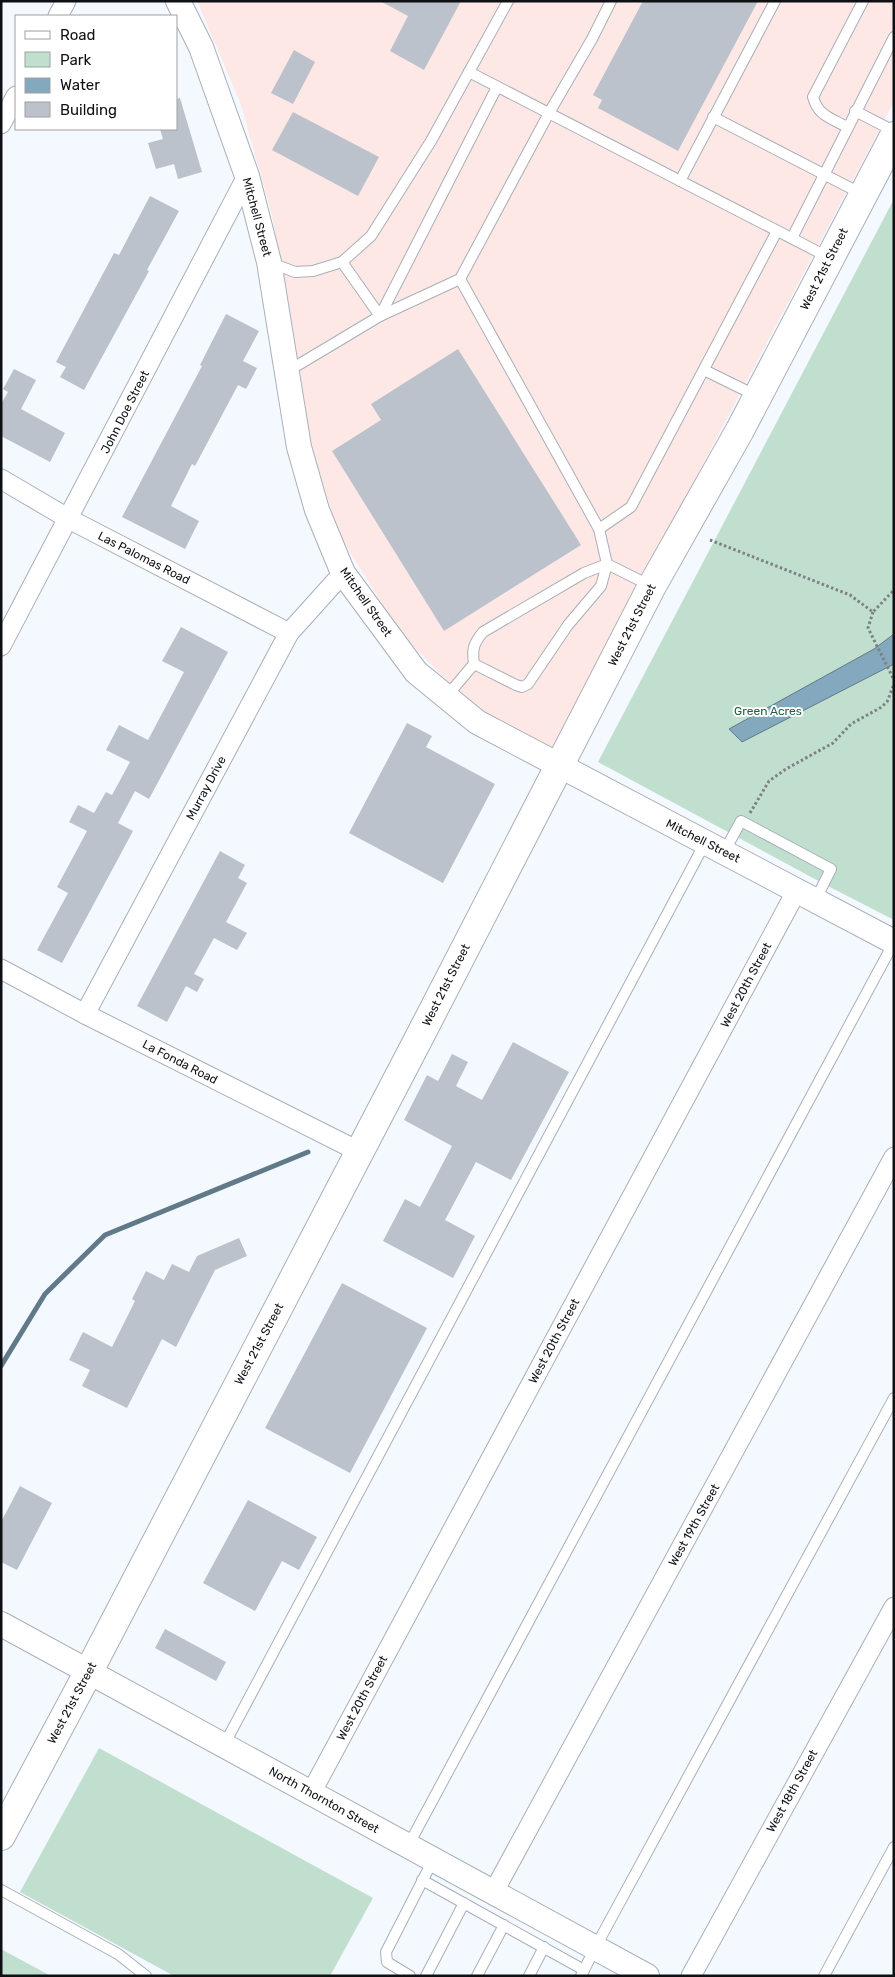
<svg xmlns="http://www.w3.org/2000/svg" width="895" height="1977" font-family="Rubik,sans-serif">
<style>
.commercial{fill:#fee8e6}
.green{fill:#c1dfce}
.water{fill:#84a8bd;stroke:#617a8a}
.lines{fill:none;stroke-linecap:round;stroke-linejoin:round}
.stream{stroke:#617a8a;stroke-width:5}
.building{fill:#bbc2cc}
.service-casing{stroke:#a8afb9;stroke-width:12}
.minor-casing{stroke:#a8afb9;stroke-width:21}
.tertiary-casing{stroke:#a8afb9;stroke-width:26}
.secondary-casing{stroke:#a8afb9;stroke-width:30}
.path{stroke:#7d8085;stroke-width:3;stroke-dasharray:2.5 2.5;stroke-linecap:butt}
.service{stroke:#fff;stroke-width:10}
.minor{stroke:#fff;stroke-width:19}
.tertiary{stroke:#fff;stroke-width:24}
.secondary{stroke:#fff;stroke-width:28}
.labels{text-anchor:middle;stroke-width:4;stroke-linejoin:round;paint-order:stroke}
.street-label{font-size:12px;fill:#0e1014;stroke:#fff}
.park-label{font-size:12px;fill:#216145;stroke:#fff}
</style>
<rect width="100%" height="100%" fill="#f4f9ff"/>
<!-- commercial -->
<polygon class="commercial" points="197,1 894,1 894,102 551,752 479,713 401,634 338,533 304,423 272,215 240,102"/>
<!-- green -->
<g class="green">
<polygon points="894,199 894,920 824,884 598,762"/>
<polygon points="99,1748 373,1898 330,1976 174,1976 20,1892"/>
<polygon points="1,1949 51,1976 1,1976"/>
</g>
<!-- water -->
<polygon class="water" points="894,634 894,664 742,742 729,729 874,649"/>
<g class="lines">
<!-- stream -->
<polyline class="stream" points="1,1366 45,1294 105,1235 308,1152"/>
</g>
<!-- building -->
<g class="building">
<polygon points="380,1 461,1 424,70 390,51 408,16"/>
<polygon points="643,1 758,1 678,151 598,108 602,100 593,95"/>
<polygon points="294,50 315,62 293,104 271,93"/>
<polygon points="180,98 202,172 178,179 174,164 156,169 148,143 163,139 160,129 176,129 176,99"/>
<polygon points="293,112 379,157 358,196 272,150"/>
<polygon points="150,196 179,211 147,270 149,271 84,390 60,377 66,367 56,362 114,253 119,255"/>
<polygon points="226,314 259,331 243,361 257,368 246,389 238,385 195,466 192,464 171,506 199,521 185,549 122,517 202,366 200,365"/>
<polygon points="458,349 581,545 444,631 332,451 381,420 371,404"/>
<polygon points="14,369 36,380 21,409 65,433 50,462 1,436 1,404 8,392 3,389"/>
<polygon points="181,627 228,652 149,799 135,791 118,823 133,831 62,963 37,950 68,893 57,887 87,831 69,822 78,805 94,813 106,792 112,795 130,762 106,750 119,725 148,740 184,672 162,661"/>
<polygon points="407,723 432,736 426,747 495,784 443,883 349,833"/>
<polygon points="220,851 245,865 238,878 247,883 226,922 247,933 237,950 214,938 194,974 204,979 197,992 186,986 167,1022 137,1006"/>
<polygon points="513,1042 569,1072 511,1180 476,1162 445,1220 475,1236 453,1278 383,1241 405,1199 420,1207 452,1146 404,1120 427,1075 438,1081 452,1054 468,1062 456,1086 482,1100"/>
<polygon points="239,1238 247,1256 215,1270 176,1347 162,1339 127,1408 82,1386 90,1370 69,1360 83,1332 112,1347 135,1301 132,1299 146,1271 164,1280 172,1264 189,1272 197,1256"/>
<polygon points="342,1283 427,1328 350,1473 265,1428"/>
<polygon points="20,1486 52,1503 17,1570 1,1562 1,1522"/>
<polygon points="248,1500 317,1537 299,1570 282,1561 255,1611 203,1583"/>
<polygon points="165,1629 226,1662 216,1681 155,1648"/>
</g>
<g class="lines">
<defs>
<g id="service">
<polyline points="469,72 828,257"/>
<polyline points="855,111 894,131"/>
<polyline points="713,117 862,194"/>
<path d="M 847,127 C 831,118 818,116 813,97 L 863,1"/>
<polyline points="680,181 775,1"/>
<polyline points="792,238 894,37"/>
<polyline points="269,262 295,272 313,271 342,262 371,236 431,141 508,1"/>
<polyline points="342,262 380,316 497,87"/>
<path d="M 460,279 L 599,529 L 607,564 L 601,586 L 568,625 L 528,684 L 522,687 L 516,685 L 474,664 C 472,650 473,644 483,632 L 584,573 L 607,564 L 651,586"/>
<polyline points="704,370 757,396"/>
<polyline points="288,371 380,316 460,279 549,113 592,39 611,1"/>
<polyline points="599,529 631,507 777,231"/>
<polyline points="446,697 474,664"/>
<polyline points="724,852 741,821 831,869 816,899"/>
<polyline points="224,1745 705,843"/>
<polyline points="408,1846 894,942"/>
<polyline points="422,1880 584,1970"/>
<polyline points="1,1890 118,1954 146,1976"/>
<polyline points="410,1976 387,1962 386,1952 433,1860"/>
<polyline points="426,1976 464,1903"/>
<polyline points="477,1976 504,1925"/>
<polyline points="529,1976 544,1947"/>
<polyline points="581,1976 595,1948 894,1398"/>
<polyline points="824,1976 894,1847"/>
</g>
<g id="minor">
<polyline points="58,16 66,1"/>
<polyline points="1,124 16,96"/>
<polyline points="1,479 69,519 289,633"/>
<polyline points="1,646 247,176"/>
<polyline points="1,969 85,1014 360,1152"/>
<polyline points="85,1014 289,633 343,573"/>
<polyline points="311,1793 797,890"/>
<polyline points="493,1893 894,1157"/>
<polyline points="691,1976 894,1607"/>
</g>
<g id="tertiary">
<polyline points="178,1 201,47 247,176 269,262 299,447 317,510 343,573 416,672 477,722 894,942"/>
<polyline points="1,1624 647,1976"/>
</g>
<polyline id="secondary" points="1,1836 89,1671 421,1034 652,586 740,430 894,136"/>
</defs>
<!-- service casing -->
<use href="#service" class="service-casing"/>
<!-- minor casing -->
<use href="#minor" class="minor-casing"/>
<!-- tertiary casing -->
<use href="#tertiary" class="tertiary-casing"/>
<!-- secondary casing -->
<use href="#secondary" class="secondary-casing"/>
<!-- path -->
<g class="path">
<polyline points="710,540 850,595 873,612 894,590"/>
<polyline points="873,612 868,628 894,680"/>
<polyline points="750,813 769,781 786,769 833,743 851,724 880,708 887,702 894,684"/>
</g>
<!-- service -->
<use href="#service" class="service"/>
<!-- minor -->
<use href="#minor" class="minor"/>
<!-- tertiary -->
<use href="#tertiary" class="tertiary"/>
<!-- secondary -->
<use href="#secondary" class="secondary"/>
</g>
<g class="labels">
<!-- street labels -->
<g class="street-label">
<text transform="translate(257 217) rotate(75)" y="4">Mitchell Street</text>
<text transform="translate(824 269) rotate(-63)" y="4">West 21st Street</text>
<text transform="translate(125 412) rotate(-63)" y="4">John Doe Street</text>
<text transform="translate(144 558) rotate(27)" y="4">Las Palomas Road</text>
<text transform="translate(366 602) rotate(55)" y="4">Mitchell Street</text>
<text transform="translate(632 625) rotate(-63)" y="4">West 21st Street</text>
<text transform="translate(206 788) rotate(-62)" y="4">Murray Drive</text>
<text transform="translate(703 841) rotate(27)" y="4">Mitchell Street</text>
<text transform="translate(446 985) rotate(-63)" y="4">West 21st Street</text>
<text transform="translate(746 985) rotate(-62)" y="4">West 20th Street</text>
<text transform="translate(180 1062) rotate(27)" y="4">La Fonda Road</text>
<text transform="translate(554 1341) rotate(-62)" y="4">West 20th Street</text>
<text transform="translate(259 1344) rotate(-62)" y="4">West 21st Street</text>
<text transform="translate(694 1525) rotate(-61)" y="4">West 19th Street</text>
<text transform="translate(362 1698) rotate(-62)" y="4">West 20th Street</text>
<text transform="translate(72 1703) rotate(-62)" y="4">West 21st Street</text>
<text transform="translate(792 1791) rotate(-61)" y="4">West 18th Street</text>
<text transform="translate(324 1800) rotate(29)" y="4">North Thornton Street</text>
</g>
<!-- park labels -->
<g class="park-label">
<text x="768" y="715">Green Acres</text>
</g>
</g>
<!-- border -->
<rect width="895" height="1977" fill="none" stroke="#0e1014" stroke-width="5"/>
<!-- legend -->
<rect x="15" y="15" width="162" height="115" fill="#ffffff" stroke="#9f9fa1"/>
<rect x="25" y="31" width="25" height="8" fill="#ffffff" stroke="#9f9fa1"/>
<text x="60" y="40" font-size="15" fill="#0e1014">Road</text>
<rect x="25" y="52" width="25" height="15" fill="#c1dfce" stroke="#9f9fa1"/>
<text x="60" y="65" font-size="15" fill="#0e1014">Park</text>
<rect x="25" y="78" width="25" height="15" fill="#84a8bd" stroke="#9f9fa1"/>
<text x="60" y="90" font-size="15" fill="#0e1014">Water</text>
<rect x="25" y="102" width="25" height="15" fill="#bbc2cc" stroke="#9f9fa1"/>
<text x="60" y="115" font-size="15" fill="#0e1014">Building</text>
</svg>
